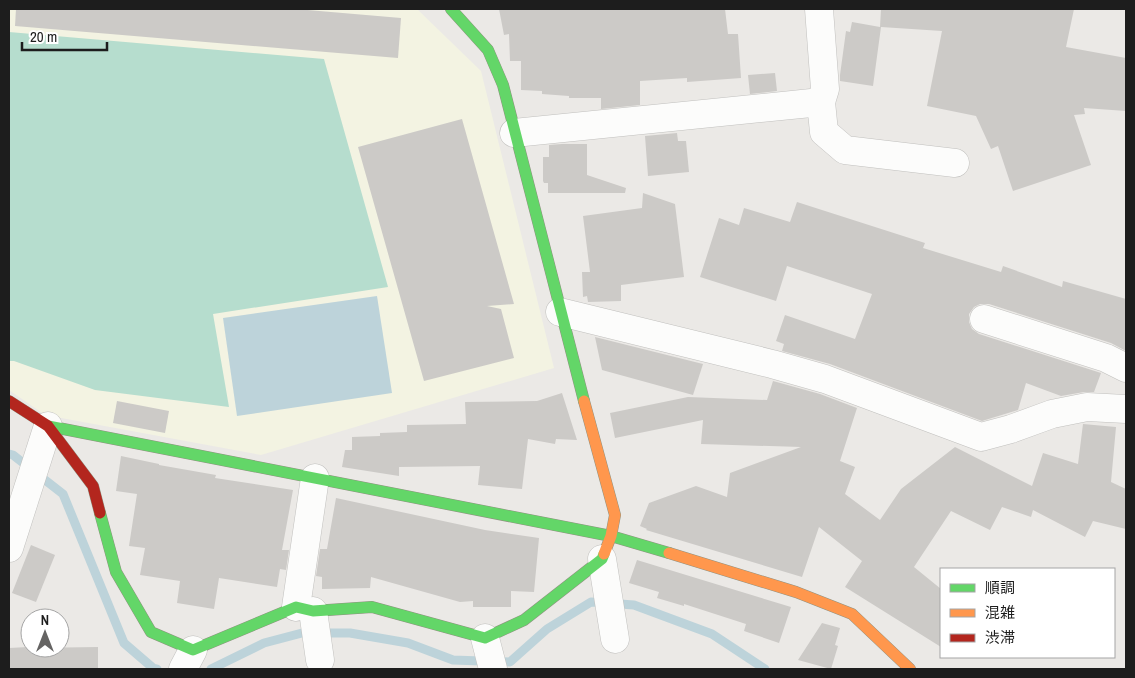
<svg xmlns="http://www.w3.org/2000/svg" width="1135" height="678" font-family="'Archivo Narrow','Noto Sans JP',sans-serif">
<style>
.education{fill:#f3f3e2}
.pitch{fill:#b6ddce}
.water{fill:#bdd3da}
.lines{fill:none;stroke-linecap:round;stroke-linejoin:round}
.stream{stroke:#bdd3da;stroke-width:9}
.building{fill:#cccac7}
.street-casing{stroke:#c1c0be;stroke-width:29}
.fast-casing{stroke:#909280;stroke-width:12}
.slow-casing{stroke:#909280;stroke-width:12}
.jam-casing{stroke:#909280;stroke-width:12}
.street{stroke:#fcfcfb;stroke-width:28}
.fast{stroke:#63d668;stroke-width:11}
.slow{stroke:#ff974d;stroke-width:11}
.jam{stroke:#b3261e;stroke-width:11}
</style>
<rect width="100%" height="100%" fill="#ebe9e6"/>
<!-- education -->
<polygon class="education" points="9,9 417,9 481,71 554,368 261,455 45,415 9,390"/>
<!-- pitch -->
<polygon class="pitch" points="9,32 324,59 388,287 213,314 229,407 95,390 14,361 9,361"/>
<!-- water -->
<polygon class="water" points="377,296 392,393 237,416 223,318"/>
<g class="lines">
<!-- stream -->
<g class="stream">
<polyline points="9,454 13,455 63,494 124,643 153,668 157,669"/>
<polyline points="211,669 264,643 302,633 350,633 408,643 453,660 510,662 547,629 591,602 634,605 712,634 765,669"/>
</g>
</g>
<!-- building -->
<g class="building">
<polygon points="16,9 296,9 401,18 398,58 15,26"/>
<polygon points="499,9 725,9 728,34 738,34 741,78 687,82 687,78 640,81 640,105 601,109 601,98 569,98 569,96 542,94 542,91 521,90 521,61 510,61 509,34 504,35"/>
<polygon points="881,9 1074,9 1066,47 1126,58 1126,111 1084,108 1085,114 1074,115 1091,165 1013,191 998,146 991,149 976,116 927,106 942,31 881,27 873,86 840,81 840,75 846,31 850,32 852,22 880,27"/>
<polygon points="775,73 777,91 750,94 748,75"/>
<polygon points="462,119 514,304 487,306 501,309 514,358 424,381 358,147"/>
<polygon points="677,133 678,141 686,141 689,172 648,176 645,136"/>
<polygon points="562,144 587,144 587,175 626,188 625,193 548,193 548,183 544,183 543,181 543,157 549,157 549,145"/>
<polygon points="643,193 675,204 684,277 621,285 621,301 588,302 587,296 583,297 582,272 590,272 583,216 642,208"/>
<polygon points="797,202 925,243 923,248 1001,272 1003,266 1062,287 1063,281 1126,299 1126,351 1111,343 989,304 980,304 974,307 969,314 969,322 972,329 979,334 1101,373 1094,392 1084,392 1061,396 1026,383 1018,410 982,421 830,364 782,351 784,344 776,341 785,315 855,339 872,294 787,266 776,301 700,277 719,218 739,225 744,208 790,222"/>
<polygon points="595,337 703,364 693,395 602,370"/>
<polygon points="773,381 820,394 857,408 840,461 855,467 845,494 880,520 901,489 955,447 1032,486 1043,453 1078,464 1083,424 1116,427 1111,482 1126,489 1126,529 1093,521 1085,537 1033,510 1031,517 1002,507 990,530 951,511 914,567 941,589 941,647 845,587 862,561 819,527 802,577 646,530 647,529 640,526 649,503 696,486 727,497 730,473 801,447 701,444 703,420 615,438 610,413 688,397 767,400"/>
<polygon points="562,393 577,440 556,439 555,444 528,439 522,489 478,485 480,466 399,467 399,476 342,467 345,450 352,450 352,437 380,436 380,433 407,432 407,425 466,424 465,402 537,401"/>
<polygon points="117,401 169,411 165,433 113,423"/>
<polygon points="121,456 159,464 159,465 216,475 215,478 293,490 282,550 289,550 286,570 280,569 277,587 219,578 214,609 177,603 180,581 140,575 145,548 129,546 137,494 116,491"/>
<polygon points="336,498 485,530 539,538 534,592 511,591 511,607 473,607 473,601 460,602 371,577 370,588 322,589 322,577 316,576 320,549 327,549"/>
<polygon points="31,545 55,555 36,602 12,593"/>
<polygon points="637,560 791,607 779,643 744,631 746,624 684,604 684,606 657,598 659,592 629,583"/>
<polygon points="822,623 840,628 835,645 838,646 831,669 798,660"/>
<polygon points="28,647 30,648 98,647 98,669 9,669 9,648"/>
</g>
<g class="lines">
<defs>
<g id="street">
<polyline points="821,102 824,132 845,150 955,163"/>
<polyline points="514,133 821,102 825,89 819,9"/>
<polyline points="560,312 772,364 825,379 981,437 1011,429 1052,414 1087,407 1126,409"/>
<polyline points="984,319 1106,358 1126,368"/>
<polyline points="9,548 48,426"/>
<polyline points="602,559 615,639"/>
<polyline points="296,607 315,478"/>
<polyline points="313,611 320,660"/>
<polyline points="485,638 493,669"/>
<polyline points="183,669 193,650"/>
</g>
<g id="fast">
<polyline points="451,9 488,50 503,85 584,401"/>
<polyline points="48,426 611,536 669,553"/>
<polyline points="100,513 116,572 151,632 193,650 296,607 313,611 372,607 485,638 524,620 602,559 604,554"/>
</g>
<g id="slow">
<polyline points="584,401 615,515 611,536 604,554"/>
<polyline points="669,553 796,592 852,614 910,669"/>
</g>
<polyline id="jam" points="9,401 48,426 93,486 100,513"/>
</defs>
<!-- street casing -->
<use href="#street" class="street-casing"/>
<!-- fast casing -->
<use href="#fast" class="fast-casing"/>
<!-- slow casing -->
<use href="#slow" class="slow-casing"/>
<!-- jam casing -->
<use href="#jam" class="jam-casing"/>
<!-- street -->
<use href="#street" class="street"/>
<!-- fast -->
<use href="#fast" class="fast"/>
<!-- slow -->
<use href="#slow" class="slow"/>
<!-- jam -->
<use href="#jam" class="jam"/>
</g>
<!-- border -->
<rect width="1135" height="678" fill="none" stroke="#1d1d1d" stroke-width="20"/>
<!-- legend -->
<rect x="940" y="568" width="175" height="90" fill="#ffffff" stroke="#a5a5a5"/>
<rect x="950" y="584" width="25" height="8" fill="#63d668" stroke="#a5a5a5"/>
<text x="985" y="593" font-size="15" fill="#1d1d1d">順調</text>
<rect x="950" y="609" width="25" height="8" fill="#ff974d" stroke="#a5a5a5"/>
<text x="985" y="618" font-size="15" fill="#1d1d1d">混雑</text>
<rect x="950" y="634" width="25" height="8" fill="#b3261e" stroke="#a5a5a5"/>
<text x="985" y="643" font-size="15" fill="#1d1d1d">渋滞</text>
<!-- north arrow -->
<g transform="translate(45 633)"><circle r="24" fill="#ffffff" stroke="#a5a5a5"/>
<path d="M0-4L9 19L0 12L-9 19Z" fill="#656463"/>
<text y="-8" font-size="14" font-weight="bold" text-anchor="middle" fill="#1d1d1d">N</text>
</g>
<!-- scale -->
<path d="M22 42v8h85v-8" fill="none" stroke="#1d1d1d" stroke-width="2.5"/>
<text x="30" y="42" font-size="15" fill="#1d1d1d" stroke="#ffffff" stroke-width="4" paint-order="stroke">20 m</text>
</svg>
